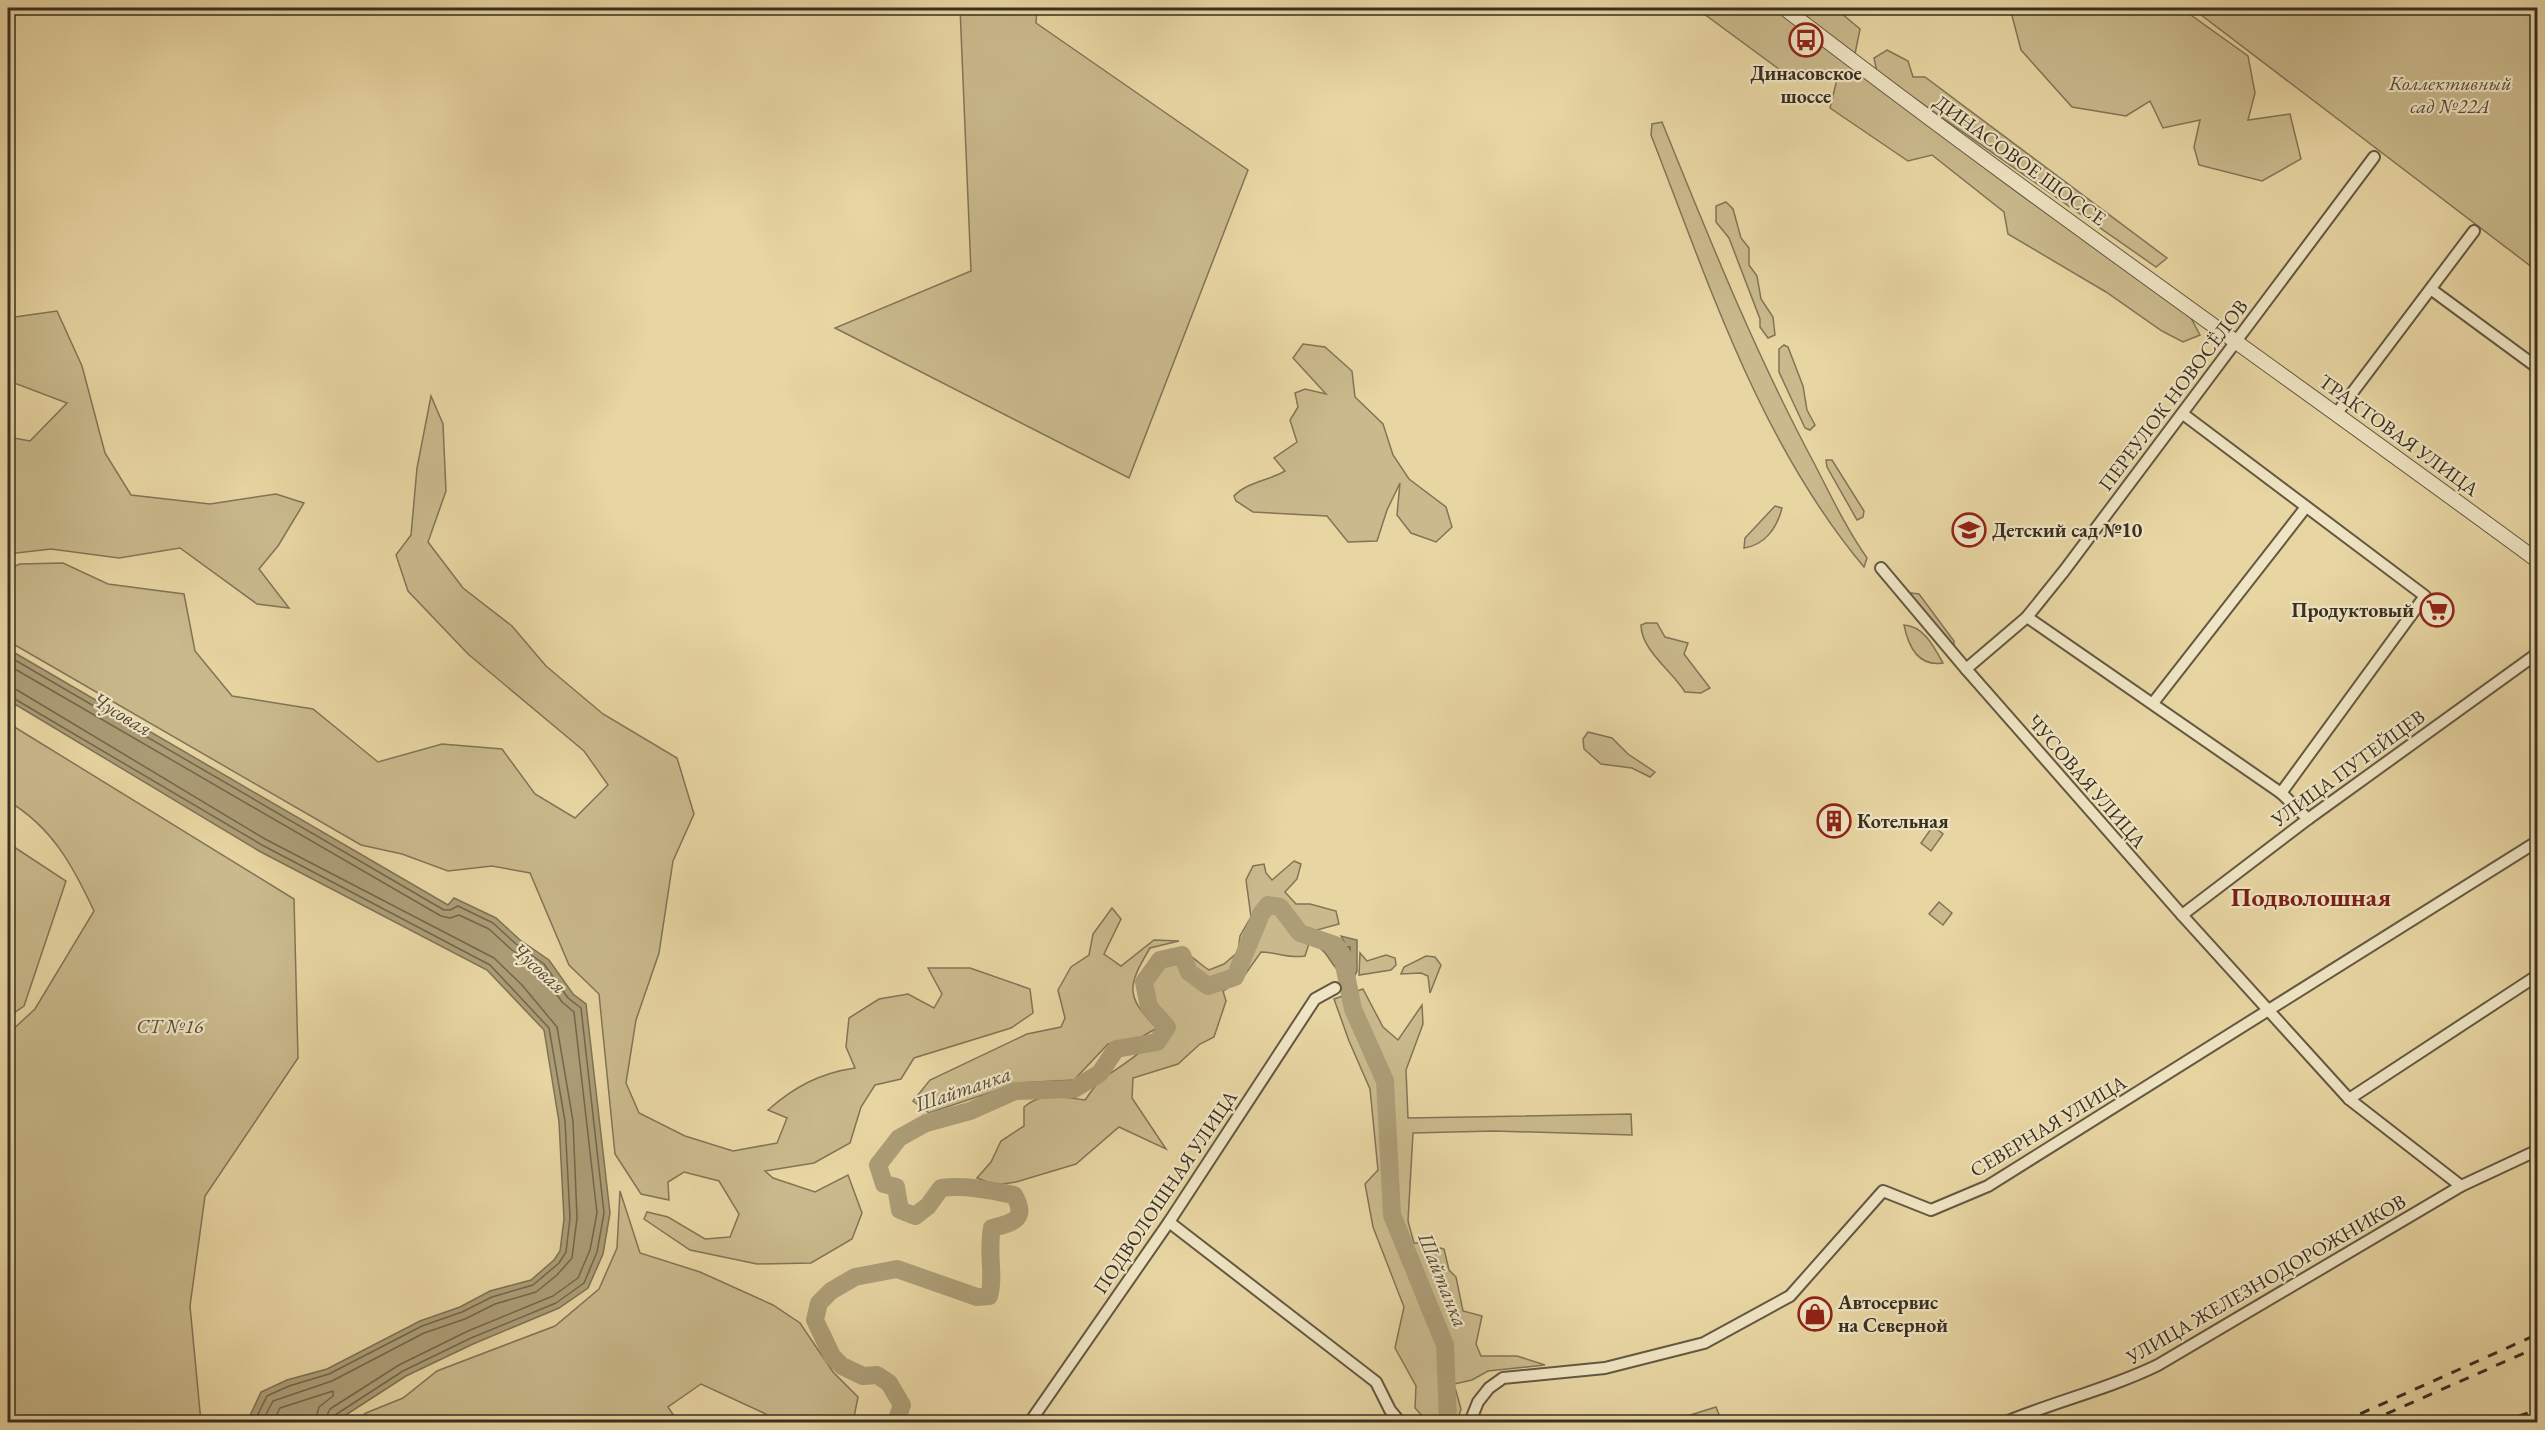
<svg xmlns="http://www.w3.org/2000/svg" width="2545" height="1430" font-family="'EB Garamond',serif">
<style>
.green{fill:#c9b98c;stroke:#817457;stroke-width:1.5}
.water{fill:#ac9d76;stroke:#7e7154;stroke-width:1.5}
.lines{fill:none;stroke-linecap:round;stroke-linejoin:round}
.shore{stroke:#72664c;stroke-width:1.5}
.river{stroke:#ac9d76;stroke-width:18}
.minor-casing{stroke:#645842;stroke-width:14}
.tertiary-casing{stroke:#645842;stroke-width:16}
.minor{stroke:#efe4c3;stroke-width:10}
.tertiary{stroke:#efe4c3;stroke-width:14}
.rail{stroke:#392f22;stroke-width:3;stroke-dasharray:10 10;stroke-linecap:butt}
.labels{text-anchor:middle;stroke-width:4.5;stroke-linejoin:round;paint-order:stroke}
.poi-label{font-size:20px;font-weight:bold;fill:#392f22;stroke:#efe4c3;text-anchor:start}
.park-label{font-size:20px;font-style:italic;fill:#564b37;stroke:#efe4c3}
.street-label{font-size:20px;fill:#392f22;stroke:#efe4c3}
.water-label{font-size:21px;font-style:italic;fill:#564a37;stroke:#efe4c3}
.district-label{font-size:26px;font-weight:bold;fill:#7a1f14;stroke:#efe4c3}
</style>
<rect width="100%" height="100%" fill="#e7d5a2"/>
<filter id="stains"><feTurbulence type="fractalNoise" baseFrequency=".00333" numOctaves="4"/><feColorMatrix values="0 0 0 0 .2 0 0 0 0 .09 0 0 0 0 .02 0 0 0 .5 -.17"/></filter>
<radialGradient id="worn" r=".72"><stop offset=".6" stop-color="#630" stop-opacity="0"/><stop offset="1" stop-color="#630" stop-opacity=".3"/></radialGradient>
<!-- green -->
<g class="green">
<polygon points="960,8 1037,8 1036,23 1248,170 1129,478 835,328 971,271"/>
<polygon points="1696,8 1774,8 2191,318 2200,335 2183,342 2162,331 2106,292 2008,234 2004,212 1932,155 1908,161 1830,108 1838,75 1795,81"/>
<polygon points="1794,8 1835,8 1860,29 1855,54"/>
<polygon points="2010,8 2181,8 2248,56 2255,93 2248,120 2290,114 2301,159 2262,181 2199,165 2194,147 2200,120 2163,128 2150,101 2126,116 2072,107 2021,50"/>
<polygon points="2192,8 2537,8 2537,271"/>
<polygon points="1887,50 1908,61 1913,77 1925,77 2167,258 2156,267 1877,72 1874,58"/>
<path d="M 1662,122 C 1709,238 1755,353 1814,463 C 1831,496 1846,528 1867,558 L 1864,567 C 1760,443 1709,284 1651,135 L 1652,124 Z"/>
<polygon points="1726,202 1733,209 1741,238 1749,248 1749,265 1757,276 1761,299 1773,317 1775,335 1768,338 1760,327 1760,319 1729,238 1716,222 1716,206"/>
<polygon points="57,311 82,366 105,453 131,495 210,504 276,494 304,503 278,546 259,569 289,608 257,604 180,548 119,558 51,549 8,554 8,437 30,441 67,403 14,383 8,374 8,318"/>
<path d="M 1303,344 L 1325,347 L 1352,371 L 1355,397 L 1383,424 L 1393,455 L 1409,479 L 1446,507 L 1452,527 L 1436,542 L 1411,533 L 1397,515 L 1400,483 L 1387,510 L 1377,541 L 1348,542 L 1327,516 L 1253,512 L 1236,501 L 1234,496 C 1247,482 1268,481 1285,471 L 1274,458 L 1297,442 L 1290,420 L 1298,407 L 1295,393 L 1305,389 L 1326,394 L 1293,358 Z"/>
<polygon points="1784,345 1788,347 1803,386 1807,410 1815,425 1810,430 1805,428 1779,372 1779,349"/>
<path d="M 431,396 L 443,424 L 446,491 L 428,542 L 463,588 L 512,626 L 546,666 L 603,714 L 677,758 L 694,814 L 673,861 L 659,953 L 636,1020 L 626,1083 L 639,1113 L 685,1136 L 733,1151 L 777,1143 L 787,1118 L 768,1110 C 794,1087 820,1073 855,1068 L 846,1047 L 849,1018 L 879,999 L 908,994 L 934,1008 L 942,994 L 928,968 L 970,968 L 1030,989 L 1033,1013 L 1011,1028 L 914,1058 L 901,1079 L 875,1085 L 861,1107 L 850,1143 L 814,1163 L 765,1171 L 773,1178 L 815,1192 L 848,1175 L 862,1213 L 852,1239 L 811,1263 L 757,1264 L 690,1250 L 644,1219 L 647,1212 L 668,1217 L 705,1239 L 730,1237 L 739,1214 L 719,1181 L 684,1172 L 668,1182 L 669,1200 L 641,1194 L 615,1154 L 599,994 L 569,965 L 530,873 L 492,866 L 448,871 L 402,854 L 361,845 L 8,641 L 8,569 L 20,564 L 63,563 L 108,584 L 184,594 L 195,651 L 232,696 L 313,709 L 378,762 L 442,744 L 502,749 L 535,794 L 575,818 L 608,785 L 584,751 L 468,654 L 408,591 L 396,555 L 411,535 L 417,468 Z"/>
<polygon points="1826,460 1832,460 1864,511 1863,517 1857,520 1827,467"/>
<path d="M 1775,506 L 1782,508 C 1777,528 1765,545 1744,548 L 1745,538 Z"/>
<polygon points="1911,593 1919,594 1954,641 1954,647 1910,597"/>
<path d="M 1646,623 L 1657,623 L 1665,637 L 1688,643 L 1684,654 L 1710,688 L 1701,693 L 1685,692 C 1672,671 1641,650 1641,625 Z"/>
<path d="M 1904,625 C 1924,626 1934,647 1943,663 C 1918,667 1908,645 1904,625 Z"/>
<path d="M 8,723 L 294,899 L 298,1058 L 205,1196 L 190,1306 L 201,1422 L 8,1422 L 8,1034 L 35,1009 L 94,911 C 73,866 52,827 8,801 Z"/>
<polygon points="1588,732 1612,738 1628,754 1655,772 1650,777 1632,768 1601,764 1584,749 1583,739"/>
<polygon points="1933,826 1943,834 1931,851 1921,843"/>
<polygon points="8,843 66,881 24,1006 8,1017"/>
<path d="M 1294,861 L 1301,864 L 1297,879 L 1285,892 L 1296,904 L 1310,904 L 1336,911 L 1339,924 L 1313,931 L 1305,956 C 1289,959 1277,952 1261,952 L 1242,979 L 1223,991 L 1226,1001 L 1214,1037 L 1200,1044 L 1178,1064 L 1133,1078 L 1132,1098 L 1166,1149 L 1119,1127 L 1076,1164 L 1016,1182 L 996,1185 L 977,1178 L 991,1162 L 1001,1141 L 1024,1126 L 1024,1107 C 1043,1091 1062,1097 1085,1100 C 1090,1094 1094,1086 1100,1081 C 1119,1066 1150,1051 1160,1027 C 1138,1005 1126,984 1154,960 C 1162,953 1167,949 1178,951 C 1189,952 1199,964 1209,970 L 1224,964 L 1238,952 L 1240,936 L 1251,917 L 1246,880 L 1253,866 L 1264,864 L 1266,873 L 1272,880 Z"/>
<polygon points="1939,902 1952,913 1943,925 1929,914"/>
<path d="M 1112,908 L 1121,919 L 1104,954 L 1121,966 L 1154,940 L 1179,941 L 1150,948 C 1128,985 1124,996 1157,1028 L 1136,1040 L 1108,1044 L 1074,1080 L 1019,1083 L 929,1113 L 913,1101 L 930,1080 L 1027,1034 L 1061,1027 L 1065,1018 L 1058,990 L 1071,967 L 1089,955 L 1093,934 Z"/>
<polygon points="1360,953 1367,961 1386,955 1395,958 1396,965 1391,970 1359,975"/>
<polygon points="1426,956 1435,957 1441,965 1430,993 1428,976 1421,973 1401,974 1404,967"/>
<polygon points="1363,989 1383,1027 1398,1040 1422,1005 1423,1024 1406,1070 1408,1118 1631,1114 1632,1135 1494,1131 1413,1133 1408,1221 1414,1243 1423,1243 1444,1249 1449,1270 1456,1277 1463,1311 1482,1316 1476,1344 1481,1356 1517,1356 1545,1365 1488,1371 1472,1380 1454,1384 1461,1409 1457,1422 1428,1422 1415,1408 1416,1386 1395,1348 1404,1307 1373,1227 1365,1184 1378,1170 1370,1089 1349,1041 1334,999"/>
<polygon points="620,1191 640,1253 700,1272 773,1305 800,1323 833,1372 858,1397 853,1422 771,1422 766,1414 701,1384 668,1407 678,1422 354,1422 366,1413 403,1398 437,1371 555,1326 599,1289 617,1248"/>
<polygon points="1716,1407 1722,1422 1668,1422"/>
</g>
<!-- water -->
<g class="water">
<polygon points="8,649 448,905 454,898 496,918 520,940 549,960 573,994 586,1004 610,1213 603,1254 588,1288 559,1308 473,1344 406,1376 335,1422 247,1422 261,1392 287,1380 327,1369 420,1321 460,1307 490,1291 531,1280 554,1260 560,1251 564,1219 559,1122 544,1030 487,970 259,851 8,700"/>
<path d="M 1308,935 L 1344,942 L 1341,936 L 1357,940 L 1357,971 L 1352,981 L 1343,982 L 1342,974 C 1331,965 1330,957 1322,950 C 1316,944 1311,944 1308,935 Z"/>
</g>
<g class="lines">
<!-- shore -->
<g class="shore">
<polyline points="8,656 444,910 450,910 458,906 493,923 516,944 544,964 568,998 581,1008 604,1213 597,1252 584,1283 556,1303 471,1338 403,1371 335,1415 332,1422"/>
<polyline points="8,665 441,916 450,918 459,915 489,929 512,950 539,969 562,1002 574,1012 597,1213 590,1250 578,1278 553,1296 468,1331 399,1365 330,1409 324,1422"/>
<polyline points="8,688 17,690 265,839 494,958 522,985 557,1027 573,1121 577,1218 572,1258 557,1275 536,1292 495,1304 465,1319 424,1333 332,1381 273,1401 262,1422"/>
<polyline points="8,695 262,845 490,965 549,1028 565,1121 570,1218 566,1252 559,1263 533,1285 492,1297 462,1312 422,1326 329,1374 289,1386 267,1396 254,1422"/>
<polygon points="1331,946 1350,947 1349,969 1336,962 1330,950"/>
<polyline points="273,1422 280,1408 333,1391 333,1396 319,1407 315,1422"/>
</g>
<!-- river -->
<path class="river" d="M 896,1422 L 902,1405 L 889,1383 L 877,1375 L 863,1376 L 842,1366 L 832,1356 L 815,1320 L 819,1303 L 831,1291 L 855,1277 L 897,1269 L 977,1297 L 989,1296 C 995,1277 987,1253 992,1228 C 1013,1223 1028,1219 1014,1195 C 990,1190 965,1185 941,1188 L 928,1206 L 915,1216 L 900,1210 L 896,1187 L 884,1184 L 878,1165 L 899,1138 L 926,1123 L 970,1111 L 1015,1091 L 1074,1089 L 1100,1073 L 1116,1049 L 1157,1042 L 1167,1027 L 1149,1007 L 1144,982 L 1160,960 L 1182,955 L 1189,972 L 1208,986 L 1235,977 L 1261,914 L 1268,905 L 1280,907 L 1300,933 L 1335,945 L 1342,955 L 1353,1009 L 1385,1081 L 1392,1215 L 1445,1345 L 1448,1422"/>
<defs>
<g id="minor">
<polyline points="2432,290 2538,368"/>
<polyline points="2337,413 2474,231"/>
<polyline points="2183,414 2425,596 2281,793"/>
<polyline points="1881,568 1966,669 2182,915 2349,1099 2461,1186"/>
<polyline points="2027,617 2281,793 2308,819"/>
<polyline points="1966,669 2027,617 2064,571 2374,157"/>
<polyline points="2153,703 2306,507"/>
<polyline points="2182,915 2308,819 2538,653"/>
<polyline points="2349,1099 2538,975"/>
<polyline points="1169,1222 1376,1382 1390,1410 1400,1422"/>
<polyline points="1030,1422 1169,1222 1315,999 1335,988"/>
<polyline points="1470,1422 1478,1402 1489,1388 1503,1378 1605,1368 1704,1343 1790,1296 1883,1191 1931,1210 1988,1186 2538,841"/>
<path d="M 2006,1422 C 2056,1401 2109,1389 2158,1365 L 2461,1186 L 2538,1150"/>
</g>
<path id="tertiary" d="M 1784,8 C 2030,198 2287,376 2538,561"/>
</defs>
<!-- minor casing -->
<use href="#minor" class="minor-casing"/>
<!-- tertiary casing -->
<use href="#tertiary" class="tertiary-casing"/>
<!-- minor -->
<use href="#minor" class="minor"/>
<!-- tertiary -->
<use href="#tertiary" class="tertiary"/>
<!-- rail -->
<g class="rail">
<polyline points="2342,1422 2538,1334"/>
<polyline points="2368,1422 2538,1347"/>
<polyline points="2499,1422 2538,1410"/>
</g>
</g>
<!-- icons -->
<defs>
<symbol id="bus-ring" viewBox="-11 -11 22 22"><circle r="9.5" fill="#efe4c3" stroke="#8f2418" stroke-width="1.5"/><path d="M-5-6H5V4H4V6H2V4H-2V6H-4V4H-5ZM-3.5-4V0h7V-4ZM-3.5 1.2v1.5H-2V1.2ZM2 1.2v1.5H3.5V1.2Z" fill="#8f2418"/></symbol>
<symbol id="school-ring" viewBox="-11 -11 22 22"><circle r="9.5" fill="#efe4c3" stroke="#8f2418" stroke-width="1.5"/><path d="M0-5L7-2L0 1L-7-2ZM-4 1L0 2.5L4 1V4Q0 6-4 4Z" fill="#8f2418"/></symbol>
<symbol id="supermarket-ring" viewBox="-11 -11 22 22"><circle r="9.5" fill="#efe4c3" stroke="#8f2418" stroke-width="1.5"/><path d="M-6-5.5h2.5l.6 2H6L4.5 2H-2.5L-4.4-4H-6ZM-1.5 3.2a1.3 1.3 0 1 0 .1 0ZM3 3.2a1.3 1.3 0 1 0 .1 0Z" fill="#8f2418"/></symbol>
<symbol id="building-ring" viewBox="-11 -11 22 22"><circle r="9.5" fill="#efe4c3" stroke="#8f2418" stroke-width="1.5"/><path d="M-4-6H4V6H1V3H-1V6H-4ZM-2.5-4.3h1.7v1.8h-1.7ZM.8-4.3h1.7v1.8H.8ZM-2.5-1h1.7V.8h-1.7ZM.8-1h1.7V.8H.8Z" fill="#8f2418"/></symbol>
<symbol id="shop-ring" viewBox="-11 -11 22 22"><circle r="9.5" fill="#efe4c3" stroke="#8f2418" stroke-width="1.5"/><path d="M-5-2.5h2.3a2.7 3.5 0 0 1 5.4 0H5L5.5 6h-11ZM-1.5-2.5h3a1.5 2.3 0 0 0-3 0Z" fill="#8f2418"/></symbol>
</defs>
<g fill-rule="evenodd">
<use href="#bus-ring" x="1787" y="21" width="38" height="38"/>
<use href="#school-ring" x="1950" y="511" width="38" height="38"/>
<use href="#supermarket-ring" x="2418" y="591" width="38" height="38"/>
<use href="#building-ring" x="1815" y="802" width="38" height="38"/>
<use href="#shop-ring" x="1796" y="1295" width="38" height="38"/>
</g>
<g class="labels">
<!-- poi labels -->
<g class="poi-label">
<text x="1806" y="80" text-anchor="middle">Динасовское<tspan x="1806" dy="23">шоссе</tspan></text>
<text x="1992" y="537">Детский сад №10</text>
<text x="2414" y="617" text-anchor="end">Продуктовый</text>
<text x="1857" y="828">Котельная</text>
<text x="1838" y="1309">Автосервис<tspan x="1838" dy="23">на Северной</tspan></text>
</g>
<!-- park labels -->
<g class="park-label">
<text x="2450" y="90">Коллективный<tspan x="2450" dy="23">сад №22А</tspan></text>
<text x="170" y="1033">СТ №16</text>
</g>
<!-- street labels -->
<g class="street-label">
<text transform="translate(2020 160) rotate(36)" y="7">ДИНАСОВОЕ ШОССЕ</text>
<text transform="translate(2173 395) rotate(-53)" y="7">ПЕРЕУЛОК НОВОСЁЛОВ</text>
<text transform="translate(2399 435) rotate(36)" y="7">ТРАКТОВАЯ УЛИЦА</text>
<text transform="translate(2348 768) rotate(-36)" y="7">УЛИЦА ПУТЕЙЦЕВ</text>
<text transform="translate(2087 781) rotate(49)" y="7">ЧУСОВАЯ УЛИЦА</text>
<text transform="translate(2048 1126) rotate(-31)" y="7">СЕВЕРНАЯ УЛИЦА</text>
<text transform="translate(1165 1192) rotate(-56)" y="7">ПОДВОЛОШНАЯ УЛИЦА</text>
<text transform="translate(2266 1279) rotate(-30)" y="7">УЛИЦА ЖЕЛЕЗНОДОРОЖНИКОВ</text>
</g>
<!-- water labels -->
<g class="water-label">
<text transform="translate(122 714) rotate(31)" y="7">Чусовая</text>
<text transform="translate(539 968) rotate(42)" y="7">Чусовая</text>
<text transform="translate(963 1089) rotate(-19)" y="7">Шайтанка</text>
<text transform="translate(1443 1280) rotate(68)" y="7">Шайтанка</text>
</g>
<!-- district labels -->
<g class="district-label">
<text x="2311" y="906">Подволошная</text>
</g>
</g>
<!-- margin -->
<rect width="2545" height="1430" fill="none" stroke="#e7d5a2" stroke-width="30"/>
<rect x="9" y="9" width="2527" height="1412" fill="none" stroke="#392f22" stroke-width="3"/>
<rect x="15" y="15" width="2515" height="1400" fill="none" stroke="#392f22" stroke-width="1.5"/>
<rect width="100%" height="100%" filter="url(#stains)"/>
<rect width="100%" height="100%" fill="url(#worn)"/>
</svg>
